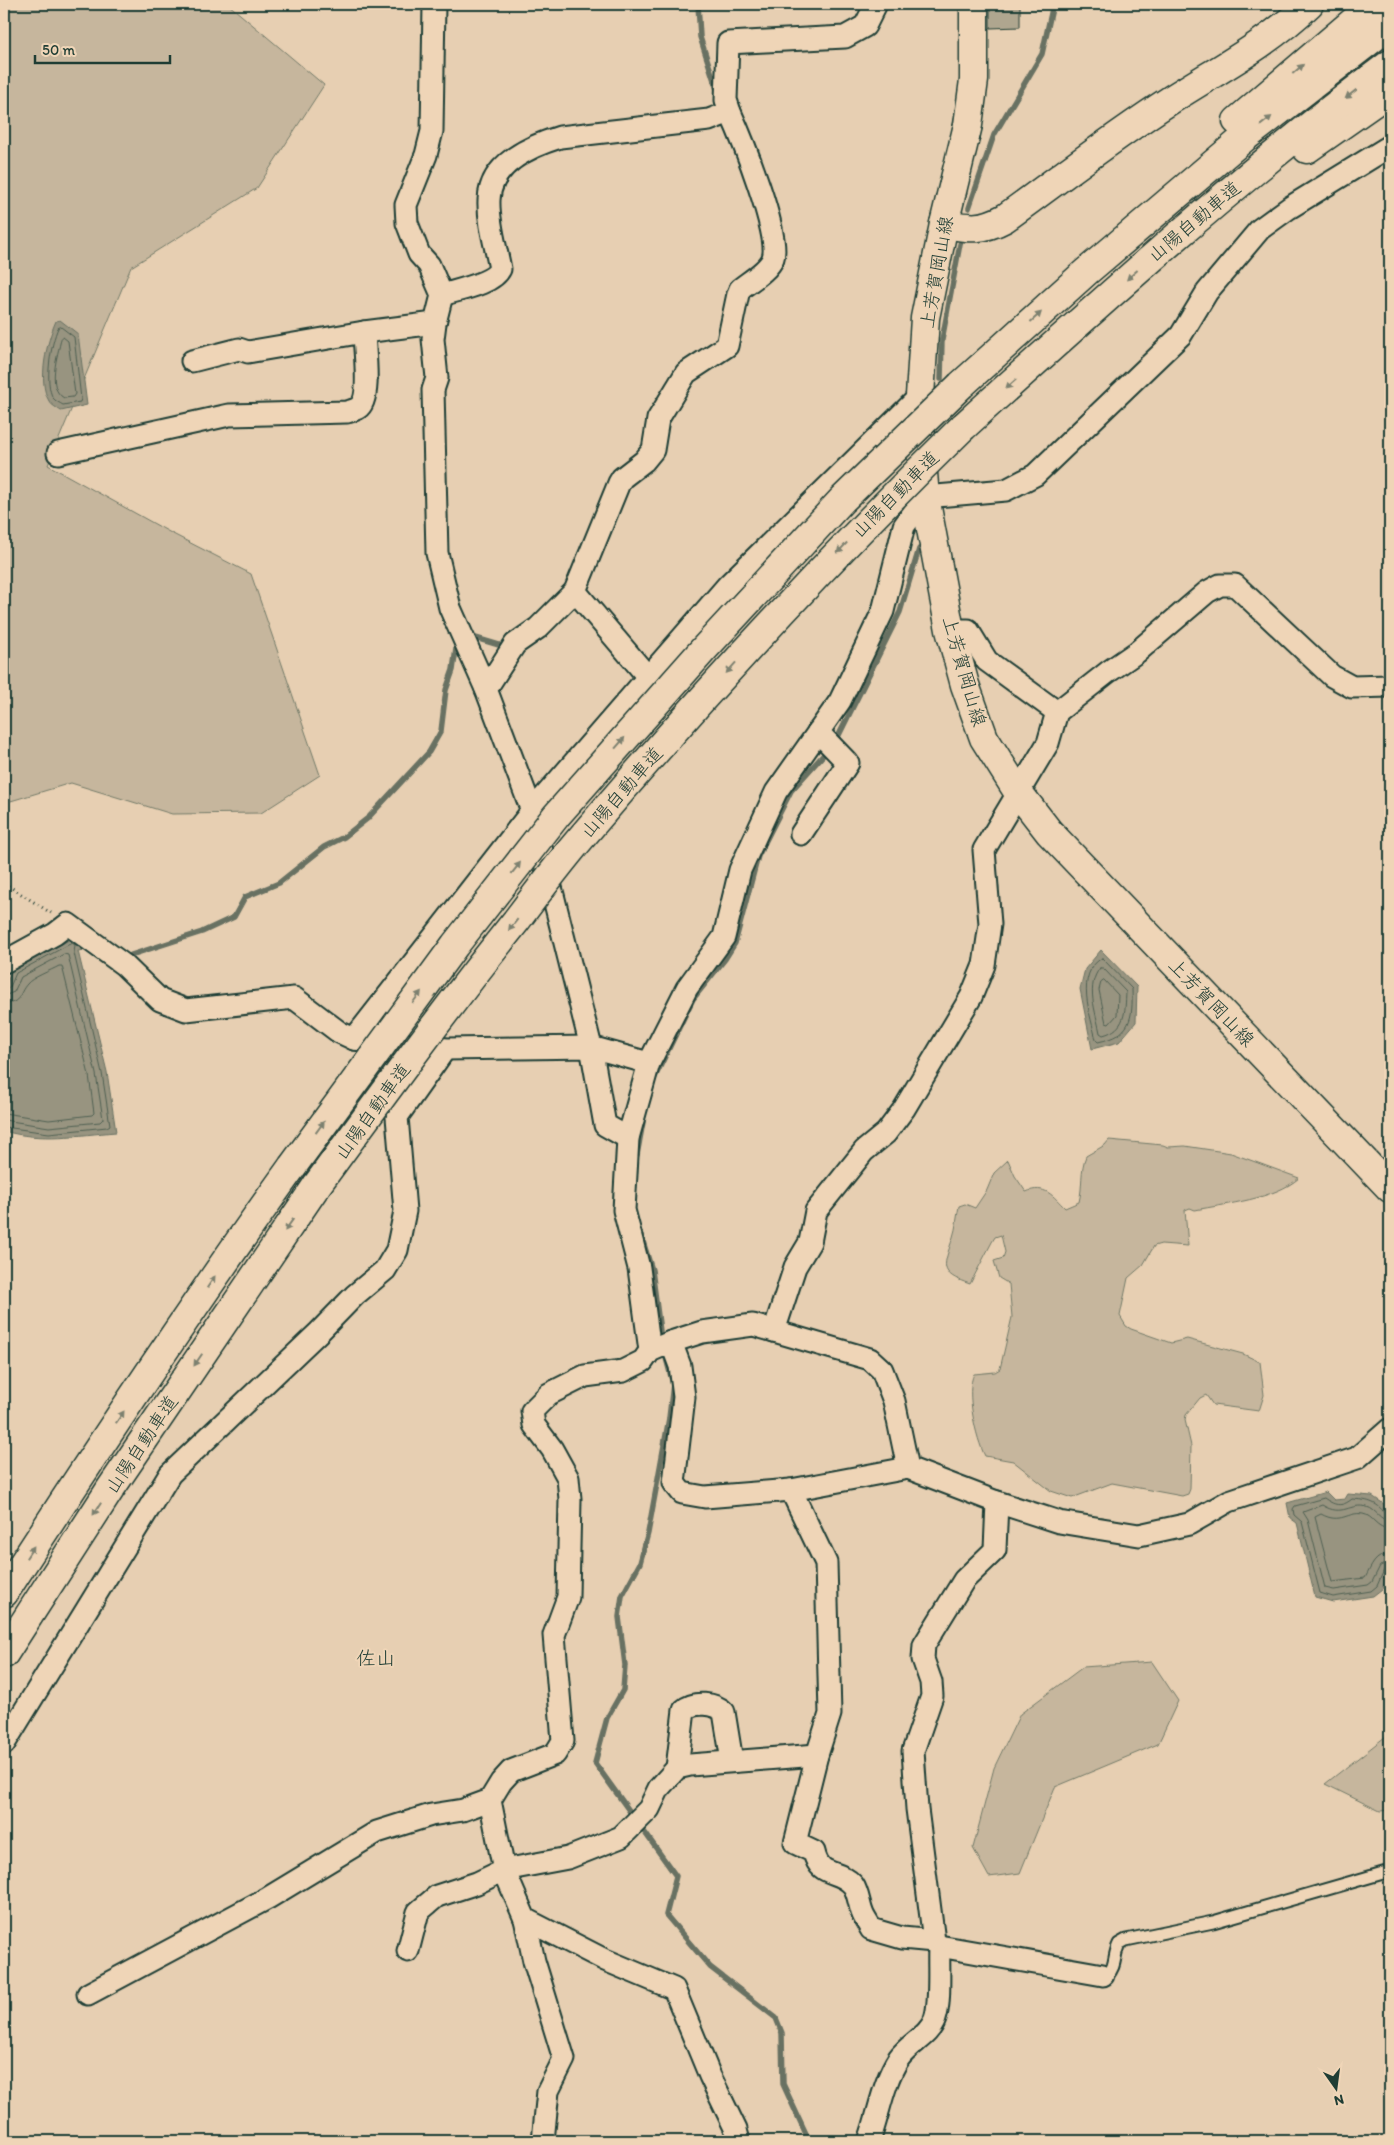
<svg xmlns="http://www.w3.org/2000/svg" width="1394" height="2145" font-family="Itim,'Klee One',sans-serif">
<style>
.green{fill:#c6b69d;stroke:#727a68}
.water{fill:#989480;stroke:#687162}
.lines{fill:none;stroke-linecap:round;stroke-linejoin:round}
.shore{stroke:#4f6052;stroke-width:1}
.stream{stroke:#687162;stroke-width:5.5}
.building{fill:#afa68f;stroke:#1f3d34}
.lane-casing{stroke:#1f3d34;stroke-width:15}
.street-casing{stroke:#1f3d34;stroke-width:25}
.secondary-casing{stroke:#1f3d34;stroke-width:31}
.highway-casing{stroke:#1f3d34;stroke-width:31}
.path{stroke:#1f3d34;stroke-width:3;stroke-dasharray:1 4;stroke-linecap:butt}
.lane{stroke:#efd5b7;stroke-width:11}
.street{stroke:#efd5b7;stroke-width:21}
.secondary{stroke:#efd5b7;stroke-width:28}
.highway{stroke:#efd5b7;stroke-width:28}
.highway-bridge-casing{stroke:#1f3d34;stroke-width:31;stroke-linecap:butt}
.highway-bridge{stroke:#efd5b7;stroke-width:28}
.oneway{fill:#7d816f}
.labels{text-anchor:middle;stroke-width:4;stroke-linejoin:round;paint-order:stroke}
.street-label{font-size:19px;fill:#1f3d34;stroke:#efd5b7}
.neighbourhood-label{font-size:20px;fill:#1f3d34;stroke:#efd5b7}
</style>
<rect width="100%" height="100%" fill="#e7cfb2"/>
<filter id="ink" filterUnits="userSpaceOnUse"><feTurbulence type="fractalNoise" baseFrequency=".02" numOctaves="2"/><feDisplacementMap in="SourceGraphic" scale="10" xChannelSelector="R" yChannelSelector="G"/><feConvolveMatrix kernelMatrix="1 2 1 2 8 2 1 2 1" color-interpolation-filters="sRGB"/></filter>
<g filter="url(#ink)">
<!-- green -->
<g class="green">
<polygon points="4,4 228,4 324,85 257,188 131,267 48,465 171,533 251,574 320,775 261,813 172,814 71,783 4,803"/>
<path d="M 1109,1140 L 1163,1145 L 1168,1147 L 1185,1146 L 1231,1153 L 1299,1178 C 1275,1199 1226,1204 1195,1210 L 1190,1208 L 1185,1210 L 1188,1246 L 1161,1244 L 1154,1246 L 1143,1265 L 1128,1278 L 1120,1316 L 1126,1326 L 1131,1329 L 1171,1343 L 1187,1339 L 1243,1354 L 1260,1362 L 1264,1395 L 1259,1411 L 1213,1405 L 1206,1395 L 1200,1398 L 1186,1415 L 1185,1420 L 1191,1446 L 1190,1489 L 1188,1494 L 1182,1496 L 1112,1483 L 1072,1498 L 1051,1491 L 1013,1461 L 985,1456 C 976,1439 965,1391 974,1374 L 995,1372 L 1000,1369 L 1012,1317 L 1009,1284 L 999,1278 L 994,1261 L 1003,1258 L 1005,1252 L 1001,1235 L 995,1237 L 992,1242 L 970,1284 C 937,1273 944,1266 953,1237 C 956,1228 957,1216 959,1206 L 965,1204 L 975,1208 L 987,1190 L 994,1173 L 1008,1160 L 1015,1176 L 1026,1192 C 1045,1184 1053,1196 1065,1208 L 1079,1202 C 1083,1186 1080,1170 1086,1156 L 1105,1145 Z"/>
<polygon points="1152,1662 1178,1701 1158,1744 1055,1787 1020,1873 989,1877 973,1848 994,1768 1020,1714 1083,1667"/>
<polygon points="1390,1733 1390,1810 1380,1811 1325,1784"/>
</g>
<!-- water -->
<g class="water">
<path d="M 60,320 L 78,334 L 87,405 L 61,411 C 57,408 51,405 49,401 C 37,381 47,341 56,321 Z"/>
<path d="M 73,938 L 86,950 L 78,951 L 107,1072 L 116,1132 C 78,1135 41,1142 4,1131 L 4,990 L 12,969 Z"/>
<polygon points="1101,950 1137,987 1136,1022 1119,1042 1092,1049 1080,989 1085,969"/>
<polygon points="1326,1492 1334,1500 1345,1499 1348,1494 1372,1496 1387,1506 1390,1517 1390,1568 1382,1589 1373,1596 1333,1602 1315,1597 1297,1523 1290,1518 1287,1503"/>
</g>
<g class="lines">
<!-- shore -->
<g class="shore">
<path d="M 61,327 L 74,337 L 81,399 L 80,402 L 63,405 C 60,403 55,401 53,398 C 44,383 51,343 58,328 Z"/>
<path d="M 63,337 L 68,341 L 75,394 L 73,397 L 64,398 C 46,388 58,355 61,339 Z"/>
<path d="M 1102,958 L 1132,989 C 1133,1019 1131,1035 1098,1042 L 1096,1040 C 1091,1016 1074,974 1102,958 Z"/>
<path d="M 1100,968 L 1103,968 L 1126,992 C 1125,1012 1126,1029 1103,1035 L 1100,1033 C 1096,1012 1085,986 1100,968 Z"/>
<polygon points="1104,980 1118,995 1117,1015 1109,1024 1106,1023 1099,990 1101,982"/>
<polyline points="4,990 10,987 16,973 66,946 72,943 75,945 74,953 102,1073 110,1125 107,1127 49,1133 4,1127"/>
<polyline points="4,996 14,992 21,977 64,954 68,955 96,1074 103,1119 100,1122 49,1127 4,1120"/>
<path d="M 4,1004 C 22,1003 18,994 27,984 C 31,978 52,970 59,966 L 62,966 L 89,1075 L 94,1113 L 92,1115 L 49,1120 L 4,1113"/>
<path d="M 1390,1515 L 1385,1514 C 1377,1501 1366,1500 1352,1499 C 1341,1508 1334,1505 1324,1498 L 1295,1506 L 1293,1509 L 1294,1515 L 1302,1522 L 1320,1593 L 1333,1597 L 1371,1591 L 1377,1586 L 1384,1570 L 1390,1568"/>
<path d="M 1390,1521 C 1379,1520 1377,1510 1367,1507 C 1350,1502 1343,1518 1322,1505 L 1303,1512 L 1308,1520 L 1325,1588 L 1334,1590 L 1368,1585 L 1372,1582 L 1380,1566 L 1390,1562"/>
<path d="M 1390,1529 C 1375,1528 1374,1516 1363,1514 C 1348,1511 1341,1525 1321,1514 L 1315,1517 L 1332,1582 L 1365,1578 C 1372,1566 1374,1555 1390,1554"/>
</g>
<!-- stream -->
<g class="stream">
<polyline points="698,4 700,37 718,93"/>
<polyline points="969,208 994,135 1042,54 1053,4"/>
<polyline points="941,379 942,340 960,244"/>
<polyline points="469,636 509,648"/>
<polyline points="836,741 900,612 919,549"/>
<polyline points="131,955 202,932 234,917 245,897 279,883 324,847 344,837 368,818 429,752 441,731 446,690 453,670 457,642"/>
<polyline points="655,1077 693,999 725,959 735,943 758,856 791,791 826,752"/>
<polyline points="637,1155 643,1122"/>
<polyline points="641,1235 652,1270 660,1331"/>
<polyline points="666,1358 673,1384 669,1418 648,1533 640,1563 622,1596 619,1617 625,1665 623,1690 607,1718 595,1763 676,1876 666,1915 710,1967 776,2018 782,2033 783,2084 807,2136 807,2141"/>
</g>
</g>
<!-- building -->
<polygon class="building" points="990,4 1020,4 1020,27 990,28"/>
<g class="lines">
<defs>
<path id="lane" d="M 1103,1975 L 1107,1976 C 1117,1965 1113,1956 1119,1944 L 1126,1940 L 1213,1922 L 1390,1871"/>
<g id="street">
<polyline points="434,4 432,131 426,155 406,205 407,223 419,254 429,265 442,295 435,323 433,339 437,378 433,390 437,553 450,608 486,689 532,811 591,1047 605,1125 628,1138"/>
<path d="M 442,295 C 457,290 493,284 500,269 C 496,247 488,222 489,200 C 490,163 531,146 560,137 L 709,120 L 730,112 L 726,100 L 728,43 L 845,37 L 865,26 L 876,4"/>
<polyline points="192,361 239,349 248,352 364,332 435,323"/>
<path d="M 58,453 L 229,415 L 347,412 C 350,411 355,410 358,408 C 372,399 364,348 364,332"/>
<polyline points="575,591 648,677"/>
<polyline points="950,630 968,630 987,661 1057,712"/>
<path d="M 486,689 L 515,644 L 538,628 L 575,591 L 619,483 L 622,478 L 644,461 L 653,450 L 658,419 L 686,373 L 727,346 L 738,294 L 740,289 C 750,281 769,270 773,258 C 781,235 741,136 730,112"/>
<polyline points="801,834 848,763 818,732"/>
<polyline points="4,962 55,934 68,924 124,965 160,1000 186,1010 294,998 339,1032 354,1039 445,1049 591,1047 649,1063"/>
<polyline points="354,1039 532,811 728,585 920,396"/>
<polyline points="774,1331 870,1359 882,1370 894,1401 908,1468"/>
<polyline points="671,1342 702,1332 753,1325 774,1331 795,1267 810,1242 816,1211 864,1151 886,1133 904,1109 971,997 984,965 990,924 984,850 1048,743 1057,712 1108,672 1137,652 1207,592 1220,585 1235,585 1332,676 1352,687 1390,686"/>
<polyline points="650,1351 639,1268 624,1210 628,1138 649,1063 687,988 724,937 740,870 776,792 840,701 883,611 904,526 925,497 1006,490 1035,475 1181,335 1207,292 1260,229 1289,208 1390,146"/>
<path d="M 791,1490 L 826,1563 L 830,1714 L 817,1755 L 795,1843 L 814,1852 C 820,1879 838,1868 853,1885 C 858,1892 859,1904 862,1912 C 864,1918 868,1923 871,1929 L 902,1938 L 934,1941"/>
<polyline points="4,1744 170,1474 319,1332 355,1295 385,1270 397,1250 405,1211 397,1117 445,1049"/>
<path d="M 677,1768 L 684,1710 C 694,1701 715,1703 724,1712 L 732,1761"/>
<polyline points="490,1800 504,1870 525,1919 534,1961 564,2059 548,2091 543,2141"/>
<polyline points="525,1919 605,1960 674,1989 710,2076 736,2130 739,2141"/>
<polyline points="939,1946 1103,1975"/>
<polyline points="408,1951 418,1912 437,1896 477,1883 504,1870 568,1858 621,1837 649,1809 659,1788 677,1768 690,1765 817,1755"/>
<polyline points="88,1994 268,1898 377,1832 431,1815 463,1810 490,1800 501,1782 511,1771 555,1754 563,1741 554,1635 568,1597 570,1499 568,1478 552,1449 534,1425 532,1411 549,1394 585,1376 623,1371 643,1361 650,1351 671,1342 680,1366 684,1397 674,1483 682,1493 705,1497 791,1490 908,1468 994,1501 1059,1522 1139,1535 1189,1524 1229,1501 1357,1458 1390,1429"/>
<path d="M 869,2141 C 879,2114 883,2082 899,2058 C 910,2043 929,2036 935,2019 C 941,2002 938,1966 939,1946 L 934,1941 L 917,1809 L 913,1751 L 932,1696 L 931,1682 L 923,1659 L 924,1645 L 964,1580 L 995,1550 L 997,1502"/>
</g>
<g id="secondary">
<polyline points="974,4 974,80 968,125 944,224 925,318 920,396 921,449 925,497 950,630 965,685 984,738 1018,792 1049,832 1390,1188"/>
<path d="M 944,224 C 969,228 981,231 1005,218 C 1059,179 1113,137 1169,101 C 1217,70 1268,44 1309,4"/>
</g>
<g id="highway">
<polyline points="1237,121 1374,4"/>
<polyline points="1307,149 1390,91"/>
<polyline points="961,385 1086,272 1244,138 1390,25"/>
<path d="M 963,427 C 1101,302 1240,176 1390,64"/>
<path d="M 4,1593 C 97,1449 192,1306 292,1167"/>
<polyline points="4,1654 111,1488 317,1185"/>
</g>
</defs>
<!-- lane casing -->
<use href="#lane" class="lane-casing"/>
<!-- street casing -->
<use href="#street" class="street-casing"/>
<!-- secondary casing -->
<use href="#secondary" class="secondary-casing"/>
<!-- highway casing -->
<use href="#highway" class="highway-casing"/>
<!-- path -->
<polyline class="path" points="4,883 51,913"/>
<!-- lane -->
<use href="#lane" class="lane"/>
<!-- street -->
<use href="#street" class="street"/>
<!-- secondary -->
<use href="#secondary" class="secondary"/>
<!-- highway -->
<use href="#highway" class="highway"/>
<defs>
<g id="highway-bridge">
<polyline points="292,1167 455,945 556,816 703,650 842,500 961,385"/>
<path d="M 317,1185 C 382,1096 447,1007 516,921 C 537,893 558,865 581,838 C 702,695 829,558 963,427"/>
</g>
</defs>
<!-- highway-bridge casing -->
<use href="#highway-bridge" class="highway-bridge-casing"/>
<!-- highway-bridge -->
<use href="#highway-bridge" class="highway-bridge"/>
</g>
<!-- one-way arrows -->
<defs><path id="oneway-solid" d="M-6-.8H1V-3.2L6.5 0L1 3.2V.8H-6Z" transform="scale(1.25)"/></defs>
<g class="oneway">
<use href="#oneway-solid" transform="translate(1298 69) rotate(-41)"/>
<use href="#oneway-solid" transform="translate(1351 94) rotate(142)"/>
<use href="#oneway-solid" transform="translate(1266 121) rotate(-38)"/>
<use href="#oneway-solid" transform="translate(1132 275) rotate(138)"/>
<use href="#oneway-solid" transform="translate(1036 317) rotate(-42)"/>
<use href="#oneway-solid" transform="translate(1011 384) rotate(138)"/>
<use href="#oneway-solid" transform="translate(842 548) rotate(133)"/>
<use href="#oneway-solid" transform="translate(731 668) rotate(132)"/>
<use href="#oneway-solid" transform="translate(620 743) rotate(-49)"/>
<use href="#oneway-solid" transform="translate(516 868) rotate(-52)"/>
<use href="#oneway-solid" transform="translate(513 925) rotate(128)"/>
<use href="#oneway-solid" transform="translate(417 997) rotate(-53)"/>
<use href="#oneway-solid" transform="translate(320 1127) rotate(-54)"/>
<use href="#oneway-solid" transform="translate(289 1225) rotate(125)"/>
<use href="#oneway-solid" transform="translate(211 1282) rotate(-56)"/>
<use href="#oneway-solid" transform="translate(198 1360) rotate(124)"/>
<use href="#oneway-solid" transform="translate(120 1417) rotate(-56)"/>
<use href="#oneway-solid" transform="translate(97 1509) rotate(123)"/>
<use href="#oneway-solid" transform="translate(30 1552) rotate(-57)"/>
</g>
</g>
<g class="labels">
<!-- street labels -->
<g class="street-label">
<text transform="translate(1194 221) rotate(-40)" y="7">山陽自動車道</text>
<text transform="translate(936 272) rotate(-80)" y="7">上芳賀岡山線</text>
<text transform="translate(895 494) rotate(-45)" y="7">山陽自動車道</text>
<text transform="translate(965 671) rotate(74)" y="7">上芳賀岡山線</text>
<text transform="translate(621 792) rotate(-49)" y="7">山陽自動車道</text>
<text transform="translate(1212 1002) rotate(46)" y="7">上芳賀岡山線</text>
<text transform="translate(372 1111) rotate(-54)" y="7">山陽自動車道</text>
<text transform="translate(141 1444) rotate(-56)" y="7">山陽自動車道</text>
</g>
<!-- neighbourhood labels -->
<g class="neighbourhood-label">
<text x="376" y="1665">佐山</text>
</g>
</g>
<!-- margin -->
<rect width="1394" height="2145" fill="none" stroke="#efd5b7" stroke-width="20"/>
<rect x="10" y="10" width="1374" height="2125" fill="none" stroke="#1f3d34" stroke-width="2" filter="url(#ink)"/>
<!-- north arrow -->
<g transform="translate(1336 2088) rotate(166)" stroke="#efd5b7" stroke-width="4" paint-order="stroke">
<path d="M0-4L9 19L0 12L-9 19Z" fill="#1f3d34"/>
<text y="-8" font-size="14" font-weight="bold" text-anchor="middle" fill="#1f3d34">N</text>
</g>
<!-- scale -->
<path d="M35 55v8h135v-8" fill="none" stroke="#1f3d34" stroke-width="2.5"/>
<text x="42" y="55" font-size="15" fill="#1f3d34" stroke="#efd5b7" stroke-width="4" paint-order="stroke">50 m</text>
</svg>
